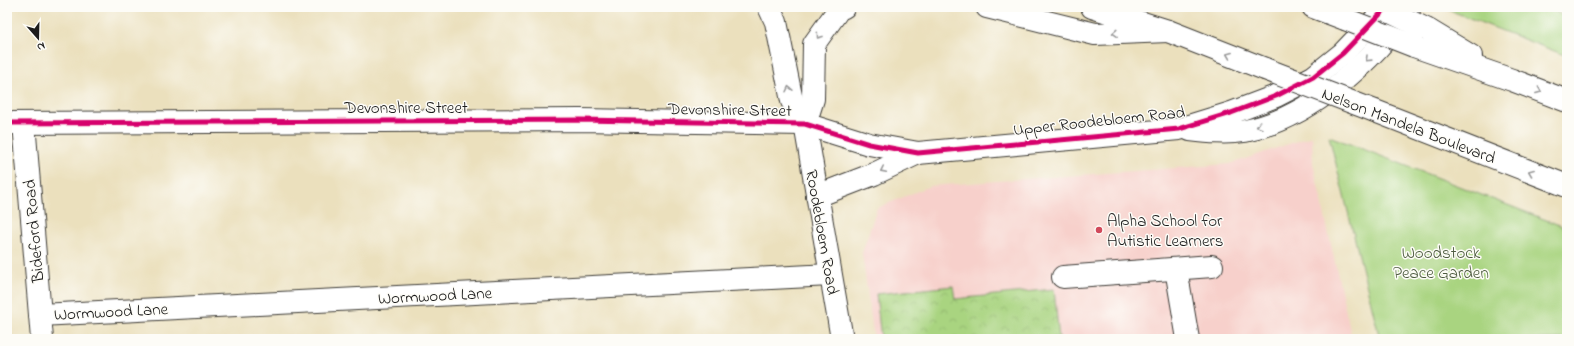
<svg xmlns="http://www.w3.org/2000/svg" width="1574" height="346" font-family="'Indie Flower',sans-serif">
<style>
.built{fill:#f7d0cb}
.green{fill:#a9d480;stroke:#62784e}
.park{fill:url(#park-crowns);stroke:#62784e}
.lines{fill:none;stroke-linecap:round;stroke-linejoin:round}
.minor-casing{stroke:#3b3934;stroke-width:24}
.highway-casing{stroke:#3b3934;stroke-width:24}
.minor{stroke:#fff;stroke-width:22}
.highway{stroke:#fff;stroke-width:22}
.highway-bridge-casing{stroke:#3b3934;stroke-width:24;stroke-linecap:butt}
.highway-bridge{stroke:#fff;stroke-width:22}
.cycleway-casing{stroke:#fdfcf7;stroke-width:8}
.cycleway{stroke:#d6006c;stroke-width:5}
.oneway{stroke:#999}
.poi-dot{fill:#d1495b;stroke:#fdfcf7;stroke-width:1.5}
.labels{text-anchor:middle;stroke-width:3;stroke-linejoin:round;paint-order:stroke}
.street-label{font-size:17px;fill:#1c1c1c;stroke:#fdfcf7}
.poi-label{font-size:17px;fill:#1c1c1c;stroke:#fdfcf7;text-anchor:start}
.park-label{font-size:17px;fill:#4d5c3f;stroke:#fdfcf7}
</style>
<defs>
<pattern id="park-crowns" width="20" height="18" patternUnits="userSpaceOnUse"><rect width="20" height="18" fill="#a9d480"/><path d="M2 6a3 3 0 1 1 6 0M12 15a3 3 0 1 1 6 0" fill="none" stroke="#91b56e"/></pattern>
</defs>
<rect width="100%" height="100%" fill="#fdfcf7"/>
<filter id="ink" filterUnits="userSpaceOnUse"><feTurbulence type="fractalNoise" baseFrequency=".025" numOctaves="2"/><feDisplacementMap in="SourceGraphic" scale="8" xChannelSelector="R" yChannelSelector="G"/><feConvolveMatrix kernelMatrix="1 2 1 2 8 2 1 2 1" color-interpolation-filters="sRGB"/></filter>
<filter id="wash" filterUnits="userSpaceOnUse"><feTurbulence type="fractalNoise" baseFrequency=".012" numOctaves="4" result="noise"/><feDisplacementMap in="SourceGraphic" scale="16" xChannelSelector="R" yChannelSelector="G"/><feGaussianBlur stdDeviation="0.9" result="paint"/><feColorMatrix in="noise" values="0 0 0 0 0 0 0 0 0 0 0 0 0 0 0 0 0 1.4 0 .05"/><feComposite in="paint" operator="in"/></filter>
<g filter="url(#wash)">
<rect width="100%" height="100%" fill="#ebe0bd"/>
<!-- built -->
<polygon class="built" points="1312,136 1313,163 1352,339 874,339 862,253 877,208 930,186 1230,164"/>
<!-- green -->
<g class="green">
<polygon points="1441,7 1547,7 1567,18 1567,56"/>
<polygon points="1329,136 1567,228 1567,339 1380,339"/>
<polygon points="7,284 11,339 7,339"/>
</g>
<!-- park -->
<polygon class="park" points="953,286 955,299 1054,289 1059,339 881,339 876,294"/>
</g>
<g filter="url(#ink)">
<g class="lines">
<defs>
<g id="minor">
<polyline points="7,123 580,120 805,124 869,144 918,153 1179,129 1231,113 1276,96 1313,77 1343,53 1387,7"/>
<polyline points="24,123 42,339"/>
<polyline points="805,124 842,339"/>
<path d="M 1190,130 C 1208,132 1226,134 1245,131 C 1309,119 1375,60 1410,7"/>
<polyline points="817,196 874,174 918,153"/>
<polyline points="1176,269 1188,339"/>
<polyline points="1063,277 1212,266"/>
<polyline points="40,315 830,275"/>
</g>
<g id="highway">
<polyline points="769,7 776,22 792,101 805,124"/>
<polyline points="987,7 1095,34 1168,31"/>
<polyline points="1092,7 1168,31 1265,69"/>
<polyline points="1313,7 1345,19"/>
<polyline points="1428,30 1471,56"/>
<polyline points="1414,46 1512,80 1567,101"/>
<polyline points="1375,111 1567,186"/>
<polyline points="805,124 813,99 814,44 839,9 844,7"/>
</g>
</defs>
<!-- minor casing -->
<use href="#minor" class="minor-casing"/>
<!-- highway casing -->
<use href="#highway" class="highway-casing"/>
<!-- minor -->
<use href="#minor" class="minor"/>
<!-- highway -->
<use href="#highway" class="highway"/>
<defs>
<g id="highway-bridge">
<polyline points="1380,7 1428,30"/>
<polyline points="1345,19 1414,46"/>
<polyline points="1265,69 1375,111"/>
</g>
</defs>
<!-- highway-bridge casing -->
<use href="#highway-bridge" class="highway-bridge-casing"/>
<!-- highway-bridge -->
<use href="#highway-bridge" class="highway-bridge"/>
<defs>
<polyline id="cycleway" points="7,123 580,120 805,124 869,144 918,153 1179,129 1231,113 1276,96 1313,77 1343,53 1387,7"/>
</defs>
<!-- cycleway casing -->
<use href="#cycleway" class="cycleway-casing"/>
<!-- cycleway -->
<use href="#cycleway" class="cycleway"/>
</g>
<!-- one-way arrows -->
<defs><path id="oneway-chevron" d="M-2-3.5L2.5 0L-2 3.5" fill="none" stroke-width="1.6" stroke-linecap="round" stroke-linejoin="round"/></defs>
<g class="oneway">
<use href="#oneway-chevron" transform="translate(1115 33) rotate(177)"/>
<use href="#oneway-chevron" transform="translate(819 36) rotate(126)"/>
<use href="#oneway-chevron" transform="translate(1229 55) rotate(-159)"/>
<use href="#oneway-chevron" transform="translate(1368 59) rotate(136)"/>
<use href="#oneway-chevron" transform="translate(789 89) rotate(-103)"/>
<use href="#oneway-chevron" transform="translate(1539 91) rotate(21)"/>
<use href="#oneway-chevron" transform="translate(1259 126) rotate(162)"/>
<use href="#oneway-chevron" transform="translate(883 170) rotate(154)"/>
<use href="#oneway-chevron" transform="translate(1531 172) rotate(-159)"/>
</g>
</g>
<!-- markers -->
<circle class="poi-dot" cx="1099" cy="230" r="4"/>
<g class="labels">
<!-- street labels -->
<g class="street-label">
<text x="406" y="113">Devonshire Street</text>
<text transform="translate(730 109) rotate(1)" y="6">Devonshire Street</text>
<text transform="translate(1099 120) rotate(-6)" y="6">Upper Roodebloem Road</text>
<text transform="translate(1409 125) rotate(21)" y="6">Nelson Mandela Boulevard</text>
<text transform="translate(33 231) rotate(-95)" y="6">Bideford Road</text>
<text transform="translate(823 232) rotate(80)" y="6">Roodebloem Road</text>
<text transform="translate(435 295) rotate(-3)" y="6">Wormwood Lane</text>
<text transform="translate(111 311) rotate(-3)" y="6">Wormwood Lane</text>
</g>
<!-- poi labels -->
<g class="poi-label">
<text x="1107" y="226">Alpha School for<tspan x="1107" dy="20">Autistic Learners</tspan></text>
</g>
<!-- park labels -->
<g class="park-label">
<text x="1441" y="258">Woodstock<tspan x="1441" dy="20">Peace Garden</tspan></text>
</g>
</g>
<!-- margin -->
<rect width="1574" height="346" fill="none" stroke="#fdfcf7" stroke-width="24"/>
<!-- north arrow -->
<g transform="translate(38 38) rotate(160)" stroke="#fdfcf7" stroke-width="3" paint-order="stroke">
<path d="M0-3L7 15L0 10L-7 15Z" fill="#1c1c1c"/>
<text y="-6" font-size="11" font-weight="bold" text-anchor="middle" fill="#1c1c1c">N</text>
</g>
</svg>
